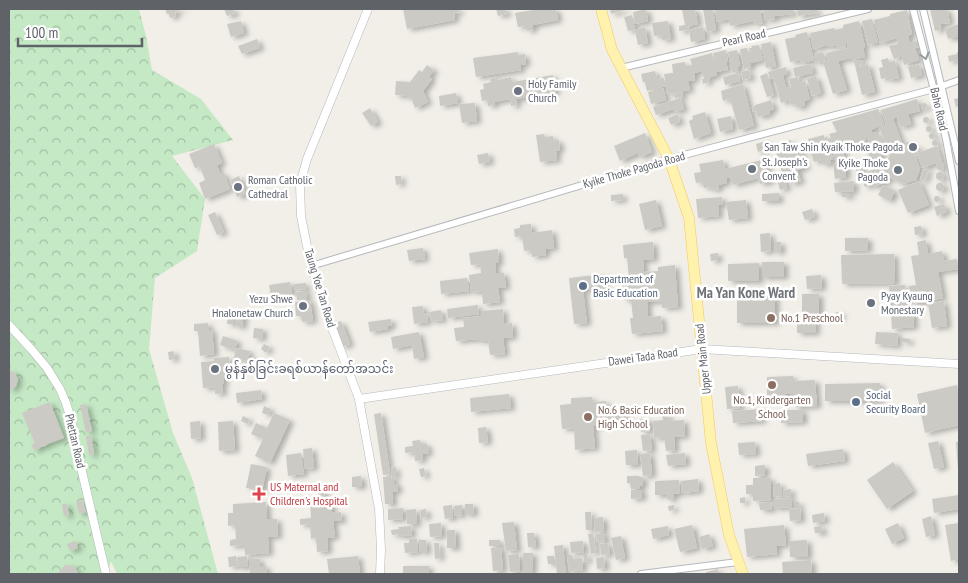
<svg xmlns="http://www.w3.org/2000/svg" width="968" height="583" font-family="'PT Sans Narrow','Noto Sans Myanmar',sans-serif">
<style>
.forest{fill:url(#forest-crowns)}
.building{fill:#cccac5;filter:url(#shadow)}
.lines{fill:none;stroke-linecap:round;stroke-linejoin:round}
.minor-casing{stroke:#b5b8bc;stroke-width:8}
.tertiary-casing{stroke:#b5b8bc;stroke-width:9}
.primary-casing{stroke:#f2c960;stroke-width:11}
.minor{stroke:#fff;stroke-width:6}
.tertiary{stroke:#fff;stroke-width:8}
.primary{stroke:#fff2af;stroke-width:10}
.oneway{stroke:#979a9d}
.worship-dot{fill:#6b7280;stroke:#fff;stroke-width:2}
.service-dot{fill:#5c6f8a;stroke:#fff;stroke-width:2}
.education-dot{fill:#8d6e63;stroke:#fff;stroke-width:2}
.health-dot{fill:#e0444e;stroke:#fff;stroke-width:2}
.labels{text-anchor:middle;stroke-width:5;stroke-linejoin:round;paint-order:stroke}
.street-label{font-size:12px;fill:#5f6368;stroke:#fff}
.worship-label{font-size:12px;fill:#5b616d;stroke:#fff;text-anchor:start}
.service-label{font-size:12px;fill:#4e5e75;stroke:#fff;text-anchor:start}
.education-label{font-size:12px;fill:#785e54;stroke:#fff;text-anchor:start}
.health-label{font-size:12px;fill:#be3a42;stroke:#fff;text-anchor:start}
.quarter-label{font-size:15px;font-weight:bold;fill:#70757a;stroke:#fff}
</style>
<defs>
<pattern id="forest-crowns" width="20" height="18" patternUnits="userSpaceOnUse" patternTransform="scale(1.25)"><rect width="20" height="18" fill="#c5e8c5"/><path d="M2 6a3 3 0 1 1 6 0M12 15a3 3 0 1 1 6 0" fill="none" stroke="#a3c0a4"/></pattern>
<filter id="shadow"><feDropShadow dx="4.5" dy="2.5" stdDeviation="2.5" flood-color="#0004"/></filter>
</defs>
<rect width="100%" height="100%" fill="#f1efe8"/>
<!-- forest -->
<polygon class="forest" points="9,9 139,9 146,36 152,70 201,99 233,140 172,156 205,199 197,251 155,278 149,349 173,433 192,478 218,574 117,574 111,561 107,574 9,574"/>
<!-- building -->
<g class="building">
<polygon points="165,9 184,9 175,12 176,16 170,18 169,14 167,14"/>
<polygon points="224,9 234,9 235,14 227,16"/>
<polygon points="403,9 459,9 460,12 454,13 455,20 407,29"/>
<polygon points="496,9 506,9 507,14 498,16"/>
<polygon points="539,9 556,9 558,20 533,25 533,30 527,31 526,26 518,27 515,13"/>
<polygon points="610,9 628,9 611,14"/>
<polygon points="646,9 648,21 635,24 633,12"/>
<polygon points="682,9 695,9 698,24 688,26 689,30 679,31 679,26 685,25"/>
<polygon points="703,9 713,9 716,30 707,32"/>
<polygon points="715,9 793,9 793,14 775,16 775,19 765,20 764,11 760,12 763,23 755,24 754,21 730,26 729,19 717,22"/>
<polygon points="797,9 817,9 818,13 798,16"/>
<polygon points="930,9 947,9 950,23 940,24 941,30 935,31"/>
<polygon points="907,10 912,34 908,36 910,43 918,40 920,47 915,48 919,60 904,65 902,56 894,59 889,46 898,44 897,38 880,43 874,20 890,16 890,14"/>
<polygon points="632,15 635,30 645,27 648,43 638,45 635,30 628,31 624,17"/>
<polygon points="872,19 878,42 868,45 862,21"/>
<polygon points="241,21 244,33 231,37 227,24"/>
<polygon points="668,21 671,39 662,40 661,35 654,36 652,23"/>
<polygon points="859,21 865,47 863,48 865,57 851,60 851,58 838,61 847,90 833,94 823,62 828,61 826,53 848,48 844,31 846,47 838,48 837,45 828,47 828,45 813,49 810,33 834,28 835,30 843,28 843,25"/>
<polygon points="959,24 959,36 948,39 945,29"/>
<polygon points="703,27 705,39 691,42 689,30"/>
<polygon points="807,32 814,60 801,63 800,60 790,62 785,39 796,37 795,35"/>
<polygon points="257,39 260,48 242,54 238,46"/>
<polygon points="771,42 776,66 766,68 761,44"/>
<polygon points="759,45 763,60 751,63 751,67 744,69 740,49 747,48 749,54 751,54 749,48 752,48 751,46"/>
<polygon points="726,50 728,61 726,62 728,70 716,72 717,75 708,78 709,82 703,84 702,79 704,79 702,71 694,73 695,80 688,81 690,90 668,94 664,74 673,73 672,64 685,62 685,66 692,65 690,59 712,53 716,67 713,53"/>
<polygon points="737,50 740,67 737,67 738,71 732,73 728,52"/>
<polygon points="518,52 518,55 525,54 526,64 520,65 521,70 476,77 473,58"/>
<polygon points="823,52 826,60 816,63 814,54"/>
<polygon points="957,52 959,52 959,66 958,66 957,60 949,62 948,56 957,54"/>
<polygon points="888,58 889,62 895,61 899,78 888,80 888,77 881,79 879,68 883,67 881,60"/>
<polygon points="862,60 863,64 859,65 860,67 868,64 875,92 862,95 854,61"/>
<polygon points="811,64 813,73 795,77 793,68"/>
<polygon points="919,64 922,75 911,78 908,67"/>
<polygon points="427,65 434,70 429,77 432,79 423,91 428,102 415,108 411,98 407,96 395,95 396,81 410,82 419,70 422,72"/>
<polygon points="786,67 787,74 777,77 783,76 786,88 791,87 789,79 798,77 799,83 805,81 810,99 804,101 805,105 797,108 796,104 791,105 789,100 781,103 774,78 770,79 768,72"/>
<polygon points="749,70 751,78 743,80 741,72"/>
<polygon points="655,71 657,79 664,78 666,86 647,91 645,82 643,82 641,74"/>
<polygon points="738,73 740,81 725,85 723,77"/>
<polygon points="767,73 774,95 767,97 760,76"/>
<polygon points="553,75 556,92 516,99 517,105 511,106 510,99 495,102 494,105 488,106 487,100 482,101 480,90 484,89 483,84 491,82 490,79 498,77 498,80 511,77 512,82"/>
<polygon points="816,76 821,93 812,96 807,79"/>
<polygon points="743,84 754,126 739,130 730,99 723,101 721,91"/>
<polygon points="663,88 666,100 651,104 648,92"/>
<polygon points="682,92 683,97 675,98 674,94"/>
<polygon points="456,93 458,103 440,106 439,96"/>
<polygon points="680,98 684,109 675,112 674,109 656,115 653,107"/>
<polygon points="959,98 959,106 956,107 954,99"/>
<polygon points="917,99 920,111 908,114 911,124 900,127 897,117 893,119 903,146 888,152 885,146 876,168 871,166 873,162 868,160 869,155 865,153 867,147 871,148 873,145 869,144 870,143 863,133 866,140 848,149 845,143 843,144 844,160 840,159 840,164 846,164 846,177 835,179 833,164 836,164 833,153 838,152 838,148 834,149 832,145 830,146 833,160 831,160 831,163 823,165 822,160 814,162 811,153 807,154 806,146 809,145 808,139 824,135 824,138 827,137 828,139 831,138 829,134 837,132 832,122 878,109 884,124 871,130 872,133 875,132 876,134 879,134 881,141 883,138 879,127 886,125 881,110"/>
<polygon points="771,100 774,109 769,111 770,114 758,117 756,111 753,112 752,107 755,106 755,105"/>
<circle cx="924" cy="106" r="3"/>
<polygon points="475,103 477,121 462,123 459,104"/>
<polygon points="370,108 378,122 371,126 362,113"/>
<polygon points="705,112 711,133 694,139 689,121 693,119 692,116"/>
<polygon points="678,114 680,122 671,125 668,118"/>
<polygon points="731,116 733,129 720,132 717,119"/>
<circle cx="926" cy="120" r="3"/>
<circle cx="929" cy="129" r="3"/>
<circle cx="932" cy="136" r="3"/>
<polygon points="645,133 652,152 640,157 638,153 620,161 614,146"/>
<polygon points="544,134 545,137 553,136 553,141 559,140 560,150 556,151 557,160 540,162 536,135"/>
<circle cx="935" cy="143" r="3"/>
<polygon points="791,140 793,148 799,146 806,167 797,170 801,181 791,184 787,171 782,173 776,153 781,151 778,144"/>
<polygon points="766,141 768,149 758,152 756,144"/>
<polygon points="906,141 921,149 916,152 905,146"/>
<polygon points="214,144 222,163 217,165 220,174 224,173 230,189 205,199 199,183 205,180 200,167 195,168 189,154"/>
<polygon points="937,146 942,161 922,168 917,153"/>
<polygon points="905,149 915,155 920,169 916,180 902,184 890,177 886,163 890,154"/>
<polygon points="488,153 490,162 479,164 477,155"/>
<polygon points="857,158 864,171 858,174 851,161"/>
<polygon points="765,159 771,181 760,184 758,178 733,185 730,177 726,178 727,183 718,185 719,189 712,190 711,187 704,188 702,182 696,183 694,173 701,172 699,164 723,160 725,169"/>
<circle cx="940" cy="166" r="4"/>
<polygon points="884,165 890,180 874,187 873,184 865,187 861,177 868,174 867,172"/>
<polygon points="929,169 924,182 920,179 923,170"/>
<circle cx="940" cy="176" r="4"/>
<polygon points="783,175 787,188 780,190 776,176"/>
<polygon points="239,176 246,194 237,197 230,180"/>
<polygon points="395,176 401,176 401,184 396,185"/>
<polygon points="854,181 854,191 835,192 834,183"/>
<polygon points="919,181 929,205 908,213 898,190"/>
<circle cx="940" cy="187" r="4"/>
<polygon points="883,185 895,191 890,201 878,195"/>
<polygon points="779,193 779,201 762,201 762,194"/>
<rect x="842" y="193" width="8" height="4"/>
<polygon points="623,194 623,200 611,201 611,195"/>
<circle cx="937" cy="199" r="3"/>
<polygon points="722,197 723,205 718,205 719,216 698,218 696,199"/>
<polygon points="656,200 662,226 645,230 639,204"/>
<polygon points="746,200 748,218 729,220 726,202"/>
<polygon points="944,204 947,212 937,216 934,207"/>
<polygon points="812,209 815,217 805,220 802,212"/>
<polygon points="215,212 224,232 217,235 208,215"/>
<polygon points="531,224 532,233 552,230 554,248 545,249 546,255 532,257 531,250 524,251 522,236 515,237 514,229 520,228 520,225"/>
<polygon points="921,226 923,234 915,235 914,227"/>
<polygon points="770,233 771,251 761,252 760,234"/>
<polygon points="845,238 868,238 868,250 845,251"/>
<polygon points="926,240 928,254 942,251 944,261 957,259 958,269 938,272 943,298 912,304 909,286 916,285 911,256 919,255 917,242"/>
<polygon points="653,242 654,259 643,260 644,272 658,271 658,267 675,265 678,307 662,308 662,301 647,302 648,317 661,316 663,331 632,334 630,318 633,318 631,300 624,300 622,280 629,279 627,258 624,258 623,245"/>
<rect x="774" y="242" width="7" height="10"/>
<polygon points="423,248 425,259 409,261 407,250"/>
<polygon points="498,249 499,263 495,263 496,273 504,273 506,287 498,288 500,302 483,304 482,291 471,292 469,275 481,273 480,264 471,265 469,253"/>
<polygon points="718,253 718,260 711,261 710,254"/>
<polygon points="894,254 895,283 842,284 841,255"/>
<rect x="762" y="262" width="22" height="15"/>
<polygon points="759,263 759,281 728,281 728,264"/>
<polygon points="604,274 605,287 583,290 587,323 574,324 569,278"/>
<polygon points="821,275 822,288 807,289 806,276"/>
<polygon points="467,278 469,291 441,294 440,281"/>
<polygon points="290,282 292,293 271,296 269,285"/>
<polygon points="306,283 306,289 294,290 294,284"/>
<polygon points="905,285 907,311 913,311 914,327 892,329 889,286"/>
<polygon points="307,291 307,299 297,300 296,292"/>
<rect x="802" y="294" width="17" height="21"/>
<rect x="737" y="296" width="38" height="27"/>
<polygon points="310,300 313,321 302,322 301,316 296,316 295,302"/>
<polygon points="944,301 947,326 932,328 928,304"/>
<polygon points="478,305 479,314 448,318 447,309"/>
<polygon points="423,306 424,314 427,313 428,322 414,324 412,307"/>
<polygon points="503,309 504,324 512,323 513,337 503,338 505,354 490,355 488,340 480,341 479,339 456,341 454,328 464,327 463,318 481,316 481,311"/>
<polygon points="441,310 443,320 431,321 429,312"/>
<rect x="836" y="312" width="5" height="6"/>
<polygon points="228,313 234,313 234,324 227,324"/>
<polygon points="236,313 244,313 242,327 235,326"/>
<polygon points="391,319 392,326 388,326 388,329 370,332 368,322"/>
<polygon points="797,320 816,320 815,333 797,333"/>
<polygon points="341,321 350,344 342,347 333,324"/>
<polygon points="208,323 209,330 212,330 214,354 200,356 198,331 194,331 194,324"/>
<polygon points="254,328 263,329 262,339 253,338"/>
<polygon points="419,332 424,357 414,359 412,345 393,349 391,337"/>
<polygon points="876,332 898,333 897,346 875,344"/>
<polygon points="223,336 238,341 234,350 220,345"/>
<polygon points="902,338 910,339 910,343 902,342"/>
<polygon points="264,344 270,347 266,353 261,349"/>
<polygon points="236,348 250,351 248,361 234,358"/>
<polygon points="174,351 175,359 169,360 168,352"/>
<polygon points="229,357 230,367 223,368 224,384 222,384 223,393 215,394 214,387 203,388 201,362 214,361 214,358"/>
<polygon points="255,357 260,359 258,364 253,363"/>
<polygon points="262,361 268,362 266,369 261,368"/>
<polygon points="9,370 15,373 18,379 16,386 14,388 9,391"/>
<polygon points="793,376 793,381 815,380 817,406 795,407 793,393 786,394 786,400 778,400 778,395 767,395 767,377"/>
<polygon points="880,383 880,401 825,401 825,384"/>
<polygon points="957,385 959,396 959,425 925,433 917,394"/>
<polygon points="738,386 740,408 727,409 725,387"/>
<polygon points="261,390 262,399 237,403 236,393"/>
<polygon points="509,394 511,408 471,412 470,398"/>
<polygon points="592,397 592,402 606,401 607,415 626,413 627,421 605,423 606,425 593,426 595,448 575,450 574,428 562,429 560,405 571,404 571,398"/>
<polygon points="50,402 64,438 47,444 48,445 41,447 35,451 31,445 35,443 22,413"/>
<polygon points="86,404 92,431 86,432 80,405"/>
<polygon points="264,406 271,409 268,415 262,413"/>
<polygon points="761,409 762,421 733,423 732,411"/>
<polygon points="781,410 803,410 803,422 781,423"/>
<polygon points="274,413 290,420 270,463 255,456 263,439 251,434 256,423 267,428"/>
<polygon points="381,413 390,474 383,475 374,414"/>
<polygon points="668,414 669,421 684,420 685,436 674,437 675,450 666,451 664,437 654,438 653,421 663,420 662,415"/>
<polygon points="243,416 249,419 248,424 241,421"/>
<polygon points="640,419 649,419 650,431 641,432"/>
<polygon points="200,421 201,438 191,439 190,422"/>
<polygon points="233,421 235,450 219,451 218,422"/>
<polygon points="486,427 488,442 479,443 478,428"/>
<polygon points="650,434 652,450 643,451 641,435"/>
<polygon points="91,435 94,454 89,455 86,436"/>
<polygon points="420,440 421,444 427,444 429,453 422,454 423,460 415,461 414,452 405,453 405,447 413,446 412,441"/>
<polygon points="938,441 944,467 934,469 928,443"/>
<polygon points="755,442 756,454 739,455 738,443"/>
<polygon points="956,442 959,442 959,469 958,469"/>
<polygon points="312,448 314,468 305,469 303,449"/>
<polygon points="843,449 845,461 808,466 806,454"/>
<polygon points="637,450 638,465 626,465 625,451"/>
<polygon points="301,453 304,474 288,476 286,455"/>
<polygon points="650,453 652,475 643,476 640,454"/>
<polygon points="685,453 686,464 668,466 666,455"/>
<polygon points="893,462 913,491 887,509 867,480"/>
<polygon points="251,464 267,467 262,491 246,488"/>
<polygon points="765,465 765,475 755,476 755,466"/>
<polygon points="396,467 396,477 392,478 391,468"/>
<polygon points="424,468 426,476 421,477 419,469"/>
<polygon points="361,476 362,487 352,487 352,477"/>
<polygon points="627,476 639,476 639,477 643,477 643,486 640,486 640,489 631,489 630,483 627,483"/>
<polygon points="383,477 391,477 391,479 394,479 394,484 398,484 398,491 392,492 393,504 385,504"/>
<polygon points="753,478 771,478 771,500 753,501 753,494 746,494 746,485 753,485"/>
<polygon points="698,479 699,491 682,493 681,481"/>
<polygon points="679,480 680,494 673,494 674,499 667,499 666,495 655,495 655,481"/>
<polygon points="780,483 782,496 774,497 773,484"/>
<polygon points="324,489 325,501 331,501 332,513 341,512 342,521 333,521 335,537 327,538 328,551 317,552 316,538 311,539 310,524 300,525 300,519 311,518 310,502 318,501 317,490"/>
<polygon points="791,489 791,496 784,497 783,490"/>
<polygon points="631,490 642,490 642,498 631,499"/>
<polygon points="959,495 959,509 934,513 932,499"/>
<polygon points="745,497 745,503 740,503 740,498"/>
<polygon points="792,498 792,507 774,508 774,499"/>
<polygon points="82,500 86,512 79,514 76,502"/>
<polygon points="266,502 267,519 277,519 278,536 268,537 269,553 245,555 244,545 230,546 230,540 236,539 235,525 228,526 228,513 233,513 233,504"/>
<polygon points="771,502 772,510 760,510 759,503"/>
<polygon points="794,502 799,502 800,507 794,507"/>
<polygon points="62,504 67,504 69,515 64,516"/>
<polygon points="465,504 473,504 474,514 465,514"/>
<polygon points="452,505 453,518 445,519 443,506"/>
<polygon points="462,505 462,515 455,516 454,506"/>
<polygon points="674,505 674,510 669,511 668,506"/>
<polygon points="403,508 403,519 388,520 388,509"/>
<polygon points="800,508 801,520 790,521 789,509"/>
<polygon points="416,509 417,524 407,524 406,510"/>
<polygon points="426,509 427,517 421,518 420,510"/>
<polygon points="585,512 591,512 592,530 586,530"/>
<polygon points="824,513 825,521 813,523 812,515"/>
<polygon points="931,516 935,535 926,537 922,519"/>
<polygon points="603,517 604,531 595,532 594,518"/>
<polygon points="514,522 517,550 506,551 502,523"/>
<polygon points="441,523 442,536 430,537 429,524"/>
<polygon points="898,523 904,538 892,544 885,529"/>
<polygon points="959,523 959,559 951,561 945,525"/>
<polygon points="692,525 697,548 680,552 674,529"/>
<polygon points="784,525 786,545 776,546 777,554 747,557 744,529"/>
<polygon points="411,526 412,535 399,536 399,534 392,535 391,530 399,529 398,527"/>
<polygon points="668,526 669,535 653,539 651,529"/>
<polygon points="822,526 823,533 815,533 814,527"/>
<polygon points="447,530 455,530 456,548 447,548"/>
<polygon points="527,533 534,533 536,547 528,547"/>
<polygon points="593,533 596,553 591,554 588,534"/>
<polygon points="605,533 605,541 597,542 596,534"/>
<polygon points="709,534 713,546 702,549 699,537"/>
<polygon points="621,536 625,558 616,560 611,538"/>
<polygon points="409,539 417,539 418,552 405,553 404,543 409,543"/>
<polygon points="419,540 426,540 427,552 420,552"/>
<rect x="489" y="540" width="11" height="6"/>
<polygon points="807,540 808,557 790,557 789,541"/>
<polygon points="76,541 78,548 70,551 67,544"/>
<polygon points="583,541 584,552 571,553 570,542"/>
<polygon points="434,543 439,543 440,558 435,559"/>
<polygon points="608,543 610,554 601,555 600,544"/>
<polygon points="563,545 566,574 557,574 554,546"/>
<polygon points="501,547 503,570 493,571 491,548"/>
<polygon points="523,553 533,553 532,573 523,573"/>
<polygon points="519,554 520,571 510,572 508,555"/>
<polygon points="583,554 587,554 588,561 584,562"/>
<polygon points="567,555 572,555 573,559 582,558 583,570 569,571"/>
<polygon points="236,556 237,566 229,567 228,557"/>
<polygon points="247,556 248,567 238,567 237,557"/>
<polygon points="358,556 360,574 329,574 327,559"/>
<polygon points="547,556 554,556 554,564 548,564"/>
<polygon points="604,557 605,568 597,569 596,558"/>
<polygon points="252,559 260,559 260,566 266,566 267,574 250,574 249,562 252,562"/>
<polygon points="811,560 812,574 783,574 782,562"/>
<polygon points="65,565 73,566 78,572 78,574 59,574 59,572"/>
<rect x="403" y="566" width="26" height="8"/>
<polygon points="718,569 719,574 706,574 706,572"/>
</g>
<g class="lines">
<defs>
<g id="minor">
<polyline points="913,9 935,94 946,139 959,211"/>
<polyline points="923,9 959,161"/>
<polyline points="621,68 868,9"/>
<polyline points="311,266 669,159 934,89 959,80"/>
<polyline points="641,574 738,562"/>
</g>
<g id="tertiary">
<polyline points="368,9 307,159 300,184 301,216 311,266 331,325 359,399 379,509 381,549 380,574"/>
<polyline points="9,325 32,350 47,368 60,389 66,403 71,419 75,442 106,574"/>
<polyline points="359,399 702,349 959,364"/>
</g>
<polyline id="primary" points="601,9 612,50 669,159 689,218 711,443 729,535 743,574"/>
</defs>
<!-- minor casing -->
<use href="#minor" class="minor-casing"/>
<!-- tertiary casing -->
<use href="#tertiary" class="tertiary-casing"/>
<!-- primary casing -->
<use href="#primary" class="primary-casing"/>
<!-- minor -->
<use href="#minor" class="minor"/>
<!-- tertiary -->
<use href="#tertiary" class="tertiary"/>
<!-- primary -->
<use href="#primary" class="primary"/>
</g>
<!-- one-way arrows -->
<defs><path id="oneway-chevron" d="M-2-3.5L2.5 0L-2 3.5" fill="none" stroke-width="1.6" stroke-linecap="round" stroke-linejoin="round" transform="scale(1.25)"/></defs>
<use class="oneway" href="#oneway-chevron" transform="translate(925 56) rotate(75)"/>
<!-- markers -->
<g class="worship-dot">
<circle cx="518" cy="91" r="5"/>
<circle cx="913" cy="147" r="5"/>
<circle cx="752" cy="169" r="5"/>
<circle cx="898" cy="170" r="5"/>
<circle cx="238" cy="187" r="5"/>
<circle cx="871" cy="303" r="5"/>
<circle cx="303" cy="306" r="5"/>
<circle cx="215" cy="369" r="5"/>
</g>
<g class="service-dot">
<circle cx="583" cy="286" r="5"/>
<circle cx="856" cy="402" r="5"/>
</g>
<g class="education-dot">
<circle cx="771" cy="318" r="5"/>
<circle cx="772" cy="385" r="5"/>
<circle cx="588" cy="417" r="5"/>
</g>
<path class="health-dot" d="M256.5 486.5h5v5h5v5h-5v5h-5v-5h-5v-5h5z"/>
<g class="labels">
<!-- street labels -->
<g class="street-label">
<text transform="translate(744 38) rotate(-13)" y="4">Pearl Road</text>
<text transform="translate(939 109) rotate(77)" y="4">Baho Road</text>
<text transform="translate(634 170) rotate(-16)" y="4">Kyike Thoke Pagoda Road</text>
<text transform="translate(320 288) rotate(73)" y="4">Taung Yoe Tan Road</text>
<text transform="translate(643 357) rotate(-8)" y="4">Dawei Tada Road</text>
<text transform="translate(703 359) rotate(-96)" y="4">Upper Main Road</text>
<text transform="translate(75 441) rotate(77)" y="4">Phettan Road</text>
</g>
<!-- worship labels -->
<g class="worship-label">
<text x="528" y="88">Holy Family<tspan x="528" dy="14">Church</tspan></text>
<text x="903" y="151" text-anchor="end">San Taw Shin Kyaik Thoke Pagoda</text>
<text x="762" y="166">St. Joseph's<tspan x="762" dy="14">Convent</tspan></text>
<text x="888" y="167" text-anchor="end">Kyike Thoke<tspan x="888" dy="14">Pagoda</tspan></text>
<text x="248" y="184">Roman Catholic<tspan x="248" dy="14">Cathedral</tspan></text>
<text x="881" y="300">Pyay Kyaung<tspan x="881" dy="14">Monestary</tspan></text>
<text x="293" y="303" text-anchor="end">Yezu Shwe<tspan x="293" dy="14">Hnalonetaw Church</tspan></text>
<text x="225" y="373">မွန်နှစ်ခြင်းခရစ်ယာန်တော်အသင်း</text>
</g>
<!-- service labels -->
<g class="service-label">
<text x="593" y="283">Department of<tspan x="593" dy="14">Basic Education</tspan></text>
<text x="866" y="399">Social<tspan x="866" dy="14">Security Board</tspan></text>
</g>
<!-- education labels -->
<g class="education-label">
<text x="781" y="322">No.1 Preschool</text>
<text x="772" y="404" text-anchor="middle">No.1, Kindergarten<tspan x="772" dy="14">School</tspan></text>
<text x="598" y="414">No.6 Basic Education<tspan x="598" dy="14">High School</tspan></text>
</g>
<!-- health labels -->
<g class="health-label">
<text x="270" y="491">US Maternal and<tspan x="270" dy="14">Children's Hospital</tspan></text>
</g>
<!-- quarter labels -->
<g class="quarter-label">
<text x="746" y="298">Ma Yan Kone Ward</text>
</g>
</g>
<!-- border -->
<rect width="968" height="583" fill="none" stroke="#5f6368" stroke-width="20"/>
<!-- scale -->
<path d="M18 38v8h124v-8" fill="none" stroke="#5f6368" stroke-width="2.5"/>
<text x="25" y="38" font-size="15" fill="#5f6368" stroke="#ffffff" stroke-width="4" paint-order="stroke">100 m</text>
</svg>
